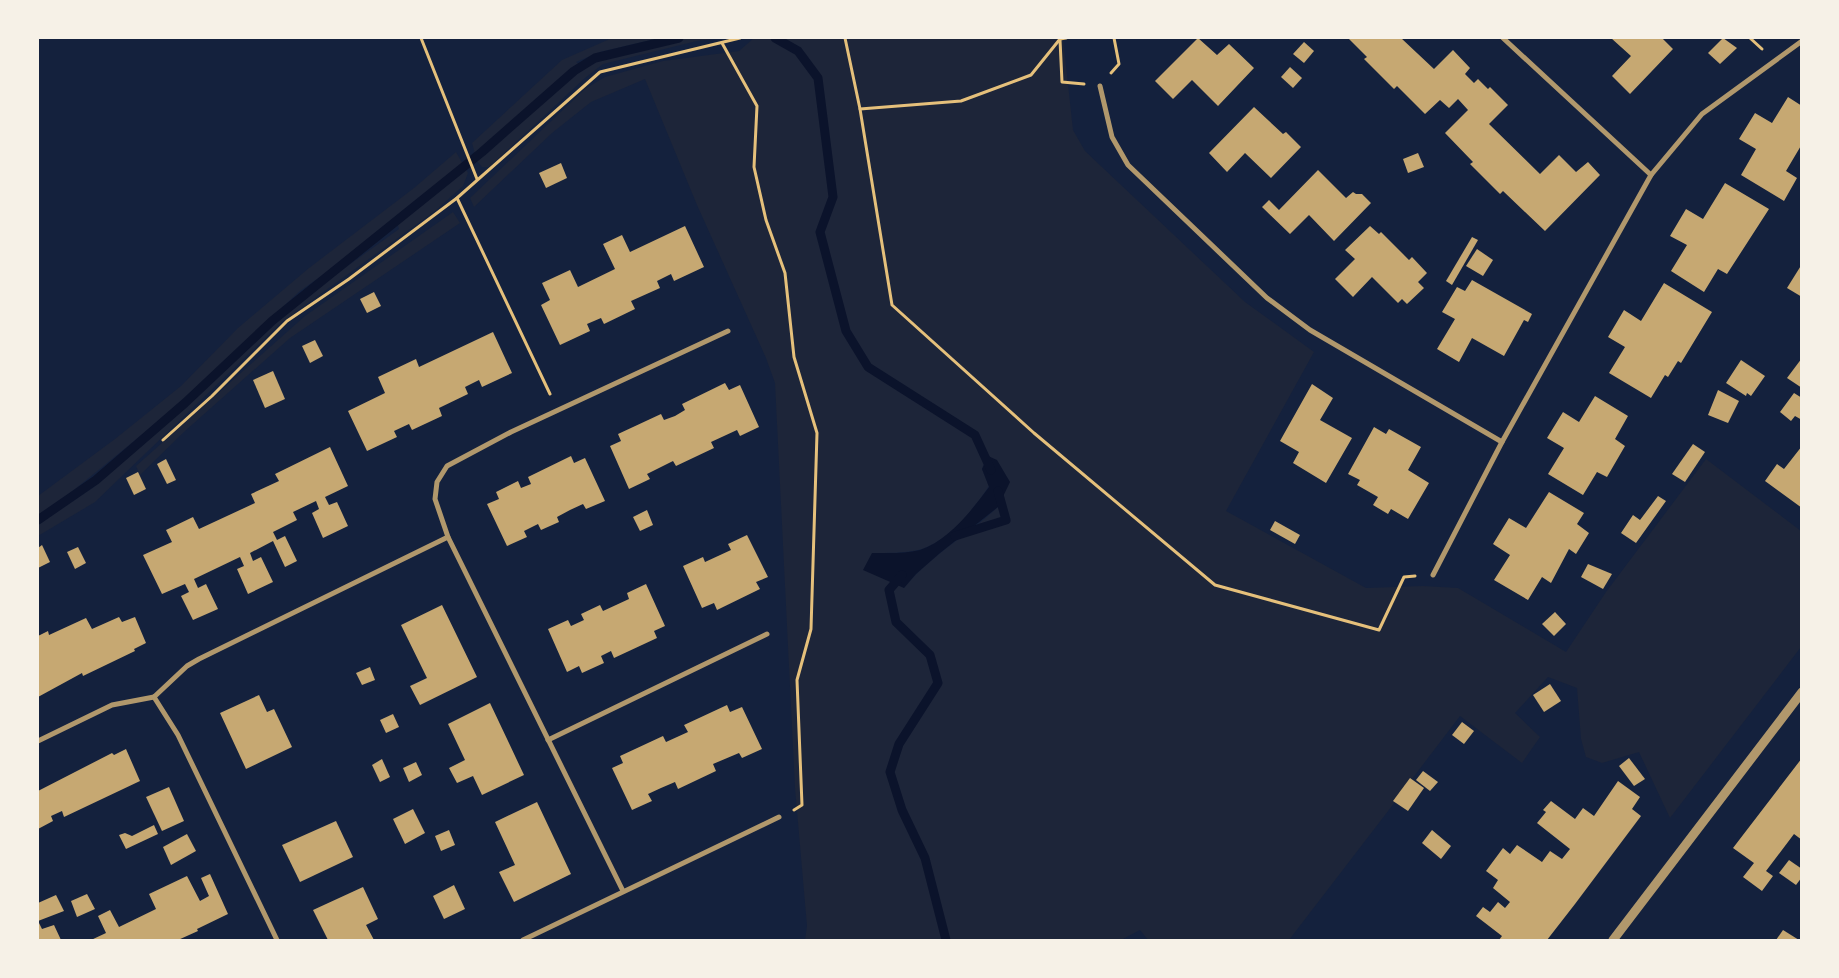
<svg xmlns="http://www.w3.org/2000/svg" width="1839" height="978" font-family="'Fira Sans',sans-serif">
<style>
.green{fill:#1d2539;fill-rule:evenodd}
.water{fill:#0b132b}
.lines{fill:none;stroke-linecap:round;stroke-linejoin:round}
.stream{stroke:#0b132b;stroke-width:9}
.building{fill:#c6a872}
.path{stroke:#e5c07b;stroke-width:3}
.minor{stroke:#b1986c;stroke-width:5}
.tertiary{stroke:#b1986c;stroke-width:9}
</style>
<rect width="100%" height="100%" fill="#14213d"/>
<!-- green -->
<g class="green">
<polygon points="612,38 659,38 600,52 576,62 582,66 604,57 682,38 724,38 697,41 603,64 585,78 489,167 482,167 477,161 472,143 562,60"/>
<path d="M 754,38 L 1063,38 L 1073,130 L 1085,151 L 1245,302 L 1314,352 L 1226,511 L 1366,588 L 1423,586 L 1458,588 L 1566,652 L 1606,592 L 1706,459 L 1801,531 L 1801,647 L 1670,818 L 1639,752 L 1602,763 L 1586,757 L 1581,739 L 1577,688 L 1548,677 L 1515,713 L 1540,737 L 1522,763 L 1460,716 L 1412,779 L 1410,778 L 1395,802 L 1289,940 L 1148,940 L 1140,930 L 1121,940 L 805,940 L 807,926 L 795,788 L 775,383 L 766,358 L 697,205 L 645,79 L 591,102 L 552,133 L 474,207 L 470,198 L 585,89 L 605,77 L 663,61 L 739,51 ZM 988,456 L 998,507 C 968,535 931,555 904,588 L 872,553 C 888,553 904,553 918,550 C 948,543 973,510 989,486 L 982,469 Z"/>
<polygon points="456,152 468,173 463,186 435,211 282,322 95,502 38,536 38,525 98,484 155,434 299,301 399,229 397,223 300,291 165,416 69,494 38,515 38,496 115,439 181,386 238,328 309,268 414,188"/>
<polygon points="453,212 460,223 290,338 185,431 140,475 136,466 305,316"/>
</g>
<!-- water -->
<path class="water" d="M 988,456 L 997,460 L 1010,482 L 998,507 L 940,553 L 916,574 L 904,588 L 863,570 L 872,553 C 888,553 905,554 920,550 C 948,541 972,510 989,487 L 982,469 Z"/>
<g class="lines">
<!-- stream -->
<g class="stream">
<polyline points="775,38 798,51 818,78 833,197 820,232 846,331 868,367 975,435 991,470"/>
<polyline points="38,520 96,480 185,403 272,321 482,152 574,71 595,58 679,38"/>
<polyline points="955,536 1006,520 998,491"/>
<polyline points="902,575 889,590 896,622 930,655 938,683 899,744 890,772 902,810 925,858 946,940"/>
</g>
</g>
<!-- building -->
<g class="building">
<polygon points="1198,38 1217,55 1229,44 1254,68 1218,106 1192,80 1173,99 1155,81"/>
<polygon points="1348,38 1401,38 1434,69 1453,50 1470,68 1465,74 1474,83 1478,79 1488,89 1490,87 1508,105 1489,124 1540,174 1559,155 1576,172 1588,162 1600,175 1545,231 1503,191 1500,194 1470,164 1473,162 1445,133 1468,110 1458,99 1449,108 1440,100 1425,114 1397,86 1394,89 1364,59 1367,57"/>
<polygon points="1611,38 1662,38 1673,49 1630,94 1612,76 1631,56"/>
<polygon points="1723,38 1737,48 1720,64 1708,53"/>
<polygon points="1304,42 1314,51 1304,63 1293,54"/>
<polygon points="1290,67 1302,78 1293,88 1281,77"/>
<polygon points="1788,97 1802,106 1802,144 1786,171 1797,178 1784,201 1741,175 1756,149 1739,139 1755,113 1772,123"/>
<polygon points="1254,107 1283,134 1286,132 1301,147 1271,178 1245,153 1227,172 1209,153"/>
<polygon points="1418,153 1424,167 1408,173 1403,159"/>
<polygon points="561,163 567,178 546,188 539,173"/>
<polygon points="1318,170 1346,198 1353,192 1356,194 1362,194 1371,203 1334,241 1309,215 1290,234 1262,207 1269,200 1279,210"/>
<polygon points="1725,183 1769,209 1727,274 1718,269 1704,292 1671,271 1687,245 1670,236 1686,209 1703,219"/>
<polygon points="685,226 704,267 674,281 671,274 657,281 660,288 631,301 635,309 604,324 601,318 587,324 590,331 560,345 541,305 550,300 542,283 570,270 578,287 615,269 603,244 622,235 630,252"/>
<polygon points="1370,226 1379,234 1381,232 1409,260 1412,257 1427,273 1418,282 1424,288 1407,304 1402,299 1398,303 1372,277 1353,297 1335,279 1355,259 1345,250"/>
<polygon points="1472,237 1478,240 1452,285 1446,281"/>
<polygon points="1477,249 1493,260 1483,276 1466,266"/>
<polygon points="1802,264 1802,297 1787,288"/>
<polygon points="1472,280 1532,314 1528,322 1524,320 1504,356 1472,338 1459,362 1437,349 1455,319 1442,312 1457,287 1465,291"/>
<polygon points="1664,283 1712,312 1681,363 1678,361 1668,377 1665,375 1651,398 1609,373 1625,347 1608,337 1624,310 1641,321"/>
<polygon points="374,292 381,306 367,313 360,299"/>
<polygon points="493,332 512,373 482,387 479,380 465,387 468,394 439,408 442,416 412,430 409,424 394,431 397,437 367,451 348,411 385,393 378,377 416,359 419,367"/>
<polygon points="315,340 323,356 310,363 302,346"/>
<polygon points="1802,358 1802,388 1787,378"/>
<polygon points="1741,360 1765,376 1751,396 1747,393 1746,396 1726,383"/>
<polygon points="273,371 285,399 265,408 253,380"/>
<polygon points="725,383 729,390 740,385 759,427 740,436 737,430 711,442 714,448 676,466 673,461 647,474 650,479 629,489 610,446 621,441 618,434 661,414 664,420 675,416 685,410 682,404"/>
<polygon points="1312,384 1333,398 1320,420 1352,438 1326,483 1293,463 1299,452 1280,441"/>
<polygon points="1718,390 1739,401 1728,423 1708,415"/>
<polygon points="1794,393 1802,398 1802,420 1795,416 1791,421 1780,412"/>
<polygon points="1595,396 1628,416 1615,439 1625,446 1607,477 1597,472 1583,495 1548,474 1564,448 1547,438 1563,412 1579,422"/>
<polygon points="1374,427 1386,434 1389,429 1421,447 1408,470 1429,483 1408,519 1391,509 1388,514 1373,505 1378,497 1357,485 1360,480 1348,474"/>
<polygon points="1693,444 1705,452 1685,482 1672,474"/>
<polygon points="1802,446 1802,508 1765,481 1777,464 1784,469"/>
<polygon points="330,447 348,486 325,497 329,505 337,502 348,526 323,538 312,513 319,509 316,501 293,512 297,520 273,532 277,540 285,536 297,561 285,567 273,541 250,553 253,561 261,557 273,582 248,594 237,569 244,566 240,557 194,579 198,588 206,584 218,609 193,620 181,596 189,592 185,584 162,594 143,555 172,542 166,530 193,517 199,529 255,503 251,494 279,481 275,474"/>
<polygon points="571,456 574,463 585,458 605,501 586,509 583,504 570,510 557,517 559,522 541,530 538,524 524,531 527,537 507,546 487,504 499,499 496,492 518,481 521,488 531,484 528,477"/>
<polygon points="166,459 176,480 167,484 157,464"/>
<polygon points="138,472 146,489 134,495 126,478"/>
<polygon points="1549,492 1584,513 1577,524 1589,533 1576,554 1569,549 1551,583 1542,577 1528,600 1494,580 1510,555 1493,544 1509,518 1526,528"/>
<polygon points="1658,496 1666,501 1636,543 1621,533 1633,515 1640,520"/>
<polygon points="647,510 653,525 640,531 633,517"/>
<polygon points="1275,521 1300,535 1295,544 1270,530"/>
<polygon points="747,535 768,577 756,582 760,589 717,610 714,603 702,608 683,566 703,557 705,562 731,550 728,544"/>
<polygon points="42,545 50,562 38,568 38,548"/>
<polygon points="78,547 86,563 75,569 67,552"/>
<polygon points="1588,564 1612,574 1603,589 1581,577"/>
<polygon points="646,584 665,626 654,631 657,638 614,658 611,651 601,656 604,663 582,673 579,666 567,672 548,629 568,620 571,626 584,620 581,614 600,605 603,611 629,599 627,593"/>
<polygon points="442,605 477,677 420,705 410,686 427,678 401,625"/>
<polygon points="1555,612 1566,624 1554,636 1542,624"/>
<polygon points="119,617 122,622 135,617 146,643 134,649 135,651 83,676 82,673 38,697 38,636 48,631 49,635 86,618 92,629"/>
<polygon points="370,667 375,680 362,685 356,673"/>
<polygon points="1550,684 1561,701 1544,712 1533,695"/>
<polygon points="259,695 267,712 274,709 292,747 246,769 220,713"/>
<polygon points="490,703 524,775 482,795 473,776 457,783 449,768 465,760 448,724"/>
<polygon points="727,705 730,712 742,707 762,749 742,758 739,753 713,764 716,771 678,789 675,782 661,788 648,794 652,801 632,810 612,768 623,763 620,756 663,736 666,742 688,732 684,725"/>
<polygon points="393,714 399,727 386,733 380,720"/>
<polygon points="1462,722 1474,731 1464,744 1452,735"/>
<polygon points="126,749 140,781 64,817 62,811 51,816 53,821 38,829 38,791 112,753 114,755"/>
<polygon points="1629,758 1645,779 1634,786 1619,766"/>
<polygon points="1802,758 1802,840 1794,834 1766,871 1773,876 1762,891 1743,877 1754,863 1733,848"/>
<polygon points="382,759 390,777 380,782 372,765"/>
<polygon points="416,762 422,775 409,782 403,768"/>
<polygon points="1423,771 1438,782 1430,791 1416,780"/>
<polygon points="1410,778 1424,788 1408,811 1393,801"/>
<polygon points="1618,781 1640,797 1632,809 1641,816 1575,904 1547,940 1499,940 1502,936 1476,916 1483,907 1490,912 1498,902 1505,908 1510,902 1493,888 1498,880 1486,871 1503,848 1510,854 1517,845 1542,862 1550,851 1562,859 1570,849 1537,823 1546,812 1543,810 1551,801 1575,819 1583,808 1594,816"/>
<polygon points="169,787 184,821 162,831 146,797"/>
<polygon points="537,802 571,874 514,902 499,872 515,865 495,822"/>
<polygon points="413,809 425,833 405,844 393,819"/>
<polygon points="336,821 353,857 300,882 282,845"/>
<polygon points="154,825 158,834 126,849 119,835 125,833 132,836"/>
<polygon points="449,830 455,845 441,851 435,836"/>
<polygon points="1432,830 1451,846 1441,859 1422,843"/>
<polygon points="187,834 196,851 171,865 163,847"/>
<polygon points="1789,860 1802,869 1802,877 1796,885 1779,873"/>
<polygon points="210,874 228,914 197,929 198,931 178,940 91,940 106,933 98,916 110,910 119,927 156,909 149,894 187,876 200,901 209,896 201,878"/>
<polygon points="454,885 465,909 444,919 433,896"/>
<polygon points="363,887 378,919 366,925 374,940 328,940 313,910"/>
<polygon points="87,894 95,909 77,917 71,901"/>
<polygon points="56,895 64,911 38,921 42,929 54,925 61,940 38,940 38,903"/>
<polygon points="1783,930 1799,940 1776,940"/>
</g>
<g class="lines">
<!-- path -->
<g class="path">
<polyline points="421,38 477,179"/>
<polyline points="845,38 860,109 892,305 1034,433 1215,585 1379,630 1404,577 1415,576"/>
<polyline points="1750,38 1762,49"/>
<polyline points="1060,40 1062,82 1084,84"/>
<polyline points="722,43 757,106 754,167 766,220 785,273 794,357 817,433 811,629 797,680 802,805 794,810"/>
<polyline points="1111,73 1119,64 1114,38"/>
<polyline points="860,109 961,101 1031,75 1060,39 1066,38"/>
<polyline points="457,198 550,394"/>
<polyline points="163,440 212,396 287,321 349,279 457,198 600,72 740,38"/>
</g>
<!-- minor -->
<g class="minor">
<polyline points="1503,38 1651,175"/>
<polyline points="1100,86 1112,137 1128,165 1267,298 1310,330 1502,442"/>
<polyline points="1433,575 1502,442 1651,175 1702,114 1802,41"/>
<polyline points="154,697 187,666 199,659 448,537"/>
<polyline points="154,697 178,735 277,940"/>
<polyline points="548,740 767,634"/>
<polyline points="38,741 112,705 154,697"/>
<polyline points="623,891 448,537 435,499 437,482 447,466 511,432 728,331"/>
<polyline points="523,940 779,817"/>
</g>
<!-- tertiary -->
<polyline class="tertiary" points="1613,940 1802,692"/>
</g>
<!-- border -->
<rect width="1839" height="978" fill="none" stroke="#f6f1e7" stroke-width="78"/>
</svg>
